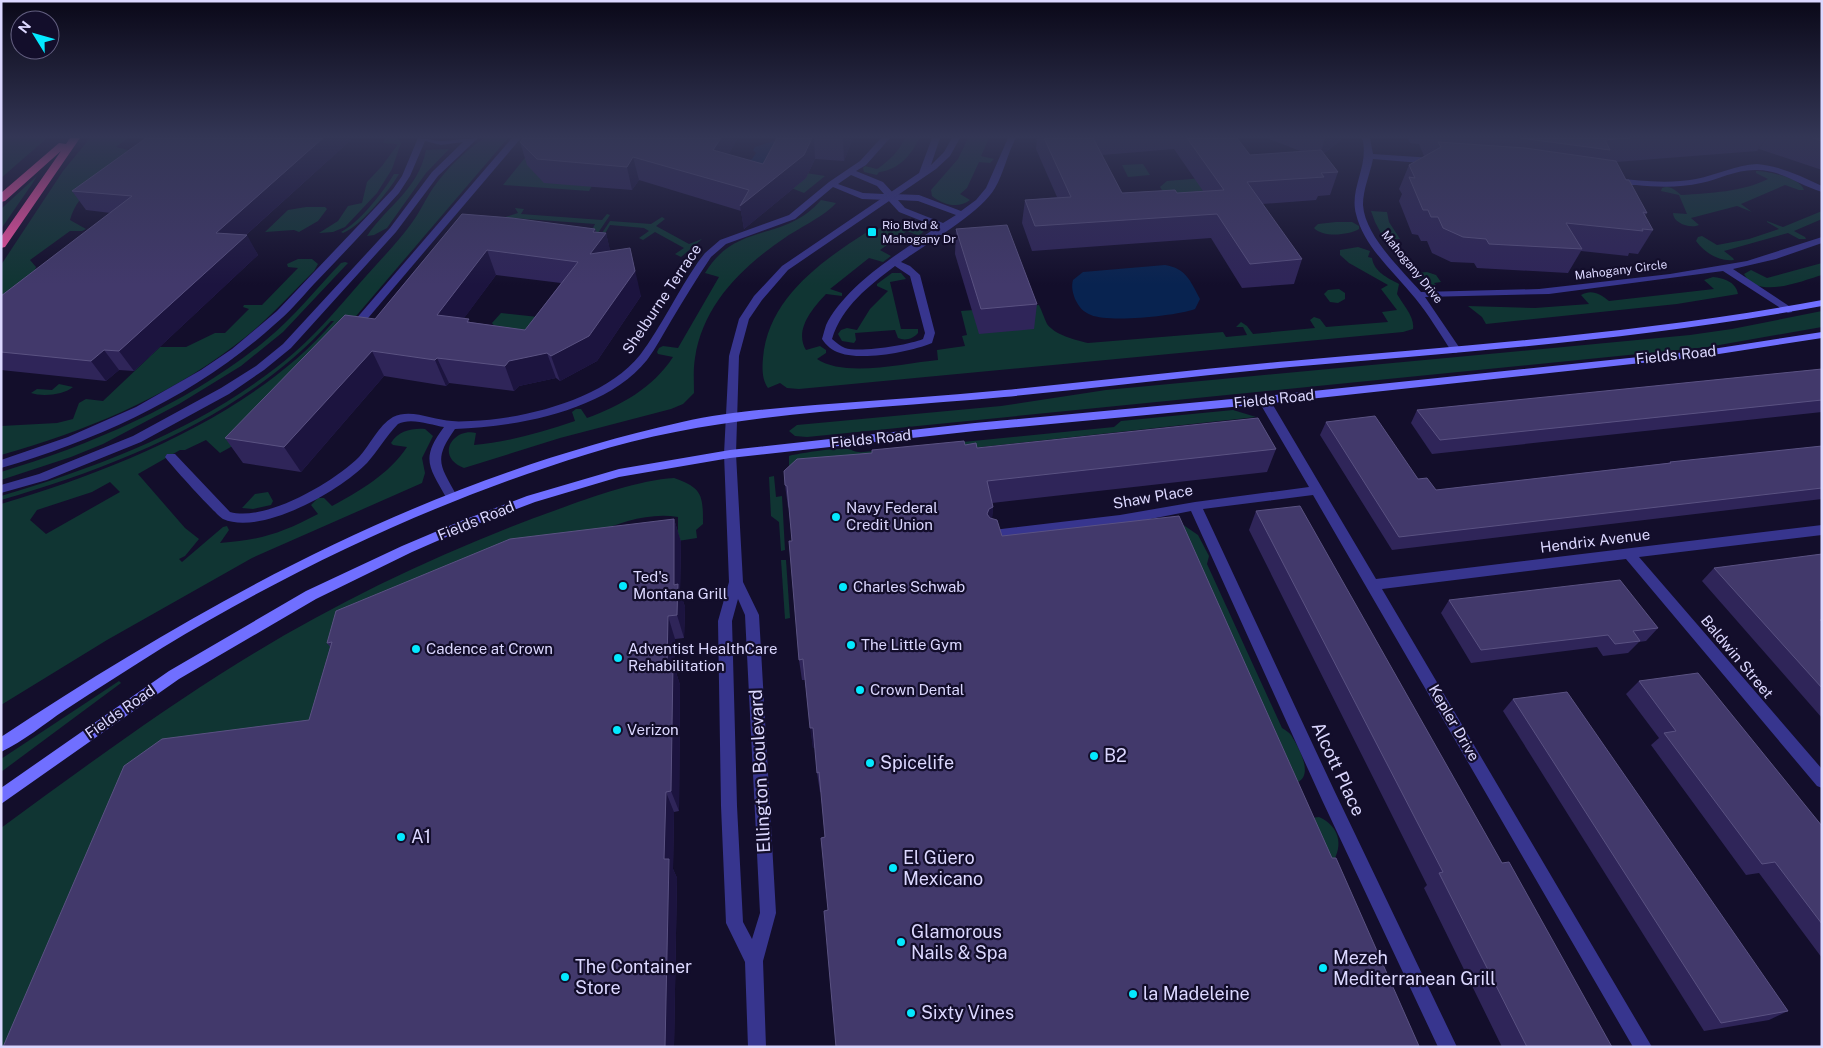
<svg xmlns="http://www.w3.org/2000/svg" width="1823" height="1048" font-family="'Public Sans',sans-serif">
<style>
.green{fill:#103533;fill-rule:evenodd}
.water{fill:#082350}
.lines{fill:none;stroke-linecap:round;stroke-linejoin:round}
.minor{fill:#37358e;fill-rule:evenodd}
.tertiary{fill:#37358e;fill-rule:evenodd}
.secondary{fill:#706fff;fill-rule:evenodd}
.motorway{fill:#ff53a7;fill-rule:evenodd}
.wall{fill:#2f2559;fill-rule:evenodd}
.shaded-wall{fill:#1c143f}
.building{fill:#42396b;stroke:#5a5282;fill-rule:evenodd}
.poi-dot{fill:#04e9ff;stroke:#130e2b;stroke-width:2}
.labels{text-anchor:middle;stroke-width:4.5;stroke-linejoin:round;paint-order:stroke}
.far-poi-label{font-size:12px;fill:#dcd8ff;stroke:#130e2b;text-anchor:start}
.far-street-label{font-size:12px;fill:#dcd8ff;stroke:#130e2b}
.street-label{font-size:15px;fill:#dcd8ff;stroke:#130e2b}
.poi-label{font-size:15px;fill:#dcd8ff;stroke:#130e2b;text-anchor:start}
.near-poi-label{font-size:18px;fill:#dcd8ff;stroke:#130e2b;text-anchor:start}
.near-street-label{font-size:18px;fill:#dcd8ff;stroke:#130e2b}
</style>
<rect width="100%" height="100%" fill="#130e2b"/>
<!-- green -->
<g class="green">
<polygon points="1,138 47,138 1,178"/>
<path d="M 90,138 L 128,138 L 116,147 L 128,150 C 111,173 78,190 70,220 L 86,229 L 82,231 L 70,231 L 30,260 L 36,267 L 35,270 L 1,296 L 1,265 L 63,171 Z"/>
<polygon points="385,138 398,138 401,143 392,169 377,193 345,227 333,232 319,233 338,221 348,206 362,203 367,182 382,166 398,144 383,143"/>
<path d="M 484,138 L 508,138 L 351,322 L 238,443 L 220,453 L 206,440 L 185,450 L 180,450 L 138,474 L 185,528 L 199,539 L 185,556 L 179,559 L 182,562 L 223,527 L 227,526 L 229,530 L 220,543 C 261,540 282,533 318,514 L 311,505 L 318,498 L 324,498 L 332,506 C 360,491 389,474 407,447 L 393,445 L 391,443 C 398,431 412,428 425,429 L 433,436 L 422,458 L 425,473 L 422,483 L 252,558 L 107,640 L 1,705 L 1,504 C 115,470 255,414 334,321 L 331,321 C 247,414 120,466 1,500 L 1,496 C 105,465 212,424 295,352 C 321,329 344,301 367,275 C 382,258 398,242 411,224 C 420,212 425,200 433,188 C 447,168 464,152 484,138 ZM 110,482 L 120,492 L 46,534 L 30,520 L 37,510 L 92,492 Z"/>
<polygon points="541,138 549,138 533,171 542,180 592,186 589,191 503,185"/>
<path d="M 905,138 L 919,138 C 912,155 898,170 879,172 L 877,175 L 864,172 L 863,168 L 865,166 L 877,169 C 889,161 899,151 905,138 Z"/>
<path d="M 968,138 L 989,138 L 981,156 L 994,159 L 990,163 L 979,162 L 967,188 L 960,194 L 970,200 C 959,209 943,205 932,196 L 931,190 L 958,159 Z"/>
<path d="M 449,149 L 426,173 L 387,228 L 374,235 L 367,236 C 388,205 418,190 426,150 Z"/>
<polygon points="1143,164 1150,175 1128,177 1122,165"/>
<path d="M 1756,171 C 1767,171 1801,178 1804,190 L 1799,190 L 1785,185 L 1741,204 L 1752,212 L 1737,206 L 1691,218 L 1699,225 C 1690,229 1673,223 1673,213 L 1687,214 L 1679,195 L 1661,191 L 1662,188 C 1670,185 1675,190 1681,195 C 1710,193 1742,192 1768,179 L 1756,173 Z"/>
<polygon points="806,173 825,176 804,193 776,182"/>
<path d="M 394,174 L 399,174 C 388,192 362,225 343,233 L 341,232 C 359,223 384,191 394,174 Z"/>
<polygon points="1239,175 1253,179 1169,202 1160,187 1167,181"/>
<polygon points="37,176 32,184 1,229 1,209"/>
<path d="M 821,200 L 836,203 C 826,215 801,227 786,237 C 743,266 703,304 695,358 C 693,370 694,381 694,393 L 683,404 L 671,409 L 560,438 L 464,468 C 434,456 454,427 476,433 L 474,445 C 509,442 542,432 575,421 L 572,412 L 576,409 L 581,409 L 587,418 C 620,406 653,388 673,357 L 658,354 L 657,352 L 659,348 L 663,346 L 678,348 L 719,277 L 705,273 C 736,221 784,243 821,200 Z"/>
<polygon points="306,207 325,207 327,209 318,221 299,232 294,230 265,232 288,210"/>
<polygon points="515,208 524,209 521,214 602,220 607,214 610,215 598,233 592,230 595,224 513,218 507,225 487,223 518,213"/>
<polygon points="1371,211 1387,212 1389,222 1400,239 1384,239 1375,222"/>
<path d="M 1822,211 L 1822,219 L 1794,231 L 1805,237 L 1806,239 L 1799,239 L 1788,233 L 1724,251 L 1733,258 L 1734,260 C 1719,262 1705,253 1696,241 L 1698,237 L 1702,236 L 1717,245 L 1749,239 L 1779,229 L 1767,222 L 1767,221 L 1783,227 Z"/>
<polygon points="662,217 665,219 656,226 689,244 702,239 681,257 675,254 684,248 655,232 643,240 639,238 649,231 644,228 610,225 606,232 602,233 610,221 651,224"/>
<path d="M 1336,222 L 1352,222 L 1359,226 L 1359,229 C 1349,235 1323,238 1314,228 L 1318,224 Z"/>
<path d="M 889,223 C 900,226 911,223 921,227 L 920,230 L 924,231 L 919,236 L 907,231 L 880,250 L 891,256 L 883,262 L 869,258 L 830,289 L 842,293 L 842,296 L 826,294 C 812,309 794,330 806,350 L 820,346 L 826,350 L 826,353 L 817,359 C 845,378 905,363 938,360 L 937,350 L 965,346 L 962,336 L 967,335 L 961,311 L 1039,305 C 1042,311 1044,318 1047,324 C 1055,335 1075,340 1088,343 L 1223,332 L 1226,337 L 1247,335 L 1243,327 L 1236,327 L 1241,322 L 1247,326 L 1253,334 L 1315,328 L 1310,320 L 1314,317 L 1320,319 L 1326,327 L 1388,322 L 1382,312 L 1397,310 L 1381,289 L 1388,285 L 1349,263 L 1340,255 L 1340,250 L 1358,247 L 1370,251 L 1368,257 L 1372,258 C 1374,272 1388,278 1399,284 L 1397,294 C 1403,305 1415,317 1413,329 L 1403,332 L 799,389 L 787,388 L 780,383 L 768,388 C 762,380 762,368 763,358 C 768,299 820,262 867,232 L 873,235 L 875,233 L 873,232 Z"/>
<path d="M 298,259 L 312,259 L 318,264 L 314,271 C 288,297 264,324 234,346 C 165,398 84,432 1,455 L 1,426 L 57,423 L 73,419 L 79,403 L 86,399 L 103,401 L 160,347 L 186,347 L 215,333 L 225,333 L 249,309 L 243,307 L 244,305 L 262,305 L 298,268 L 288,267 L 287,264 Z"/>
<path d="M 345,262 L 348,263 L 283,332 L 241,366 L 179,404 L 103,444 L 71,457 L 1,480 L 1,472 C 92,445 193,401 266,340 C 294,317 316,289 341,263 Z"/>
<path d="M 1822,263 L 1822,275 C 1801,281 1758,300 1744,274 L 1751,270 L 1767,278 Z"/>
<polygon points="1427,272 1436,275 1441,282 1434,283 1436,285 1425,284 1415,278 1419,278 1416,273"/>
<path d="M 892,273 L 901,273 L 906,279 L 890,282 L 901,329 L 918,329 L 918,333 C 913,339 905,341 898,338 L 895,330 L 855,333 L 856,340 L 854,343 L 842,341 L 838,334 L 841,330 L 847,328 L 857,330 L 870,309 L 888,291 L 877,286 L 877,284 Z"/>
<path d="M 1713,277 C 1724,278 1736,282 1738,294 L 1677,304 L 1486,324 L 1482,317 L 1468,306 L 1535,308 L 1589,304 L 1581,295 C 1592,289 1600,294 1609,301 L 1714,289 L 1704,280 Z"/>
<polygon points="1339,289 1345,293 1345,299 1338,303 1330,302 1324,294 1328,290"/>
<polygon points="1822,311 1822,327 1708,347 807,437 795,436 789,431 797,425 1001,406 1106,390 1690,335 1732,329"/>
<polygon points="501,313 538,317 524,335 499,332 492,323"/>
<path d="M 59,384 L 73,387 C 64,395 42,397 31,393 L 37,389 L 52,390 Z"/>
<path d="M 1233,410 L 1256,417 L 789,468 L 789,456 C 802,453 834,448 848,449 C 853,450 856,453 863,452 L 1114,427 L 1121,421 Z"/>
<polygon points="774,476 776,497 782,496 785,550 781,551 779,522 771,516 769,477"/>
<path d="M 674,478 C 703,488 703,496 703,524 L 696,530 L 697,538 L 678,541 L 678,517 C 651,512 620,522 595,533 L 327,742 L 43,1047 L 1,1047 L 1,828 C 79,771 156,714 238,663 C 331,605 431,557 534,518 C 573,504 634,480 674,478 Z"/>
<polygon points="268,492 273,501 271,505 253,509 242,508 255,494"/>
<path d="M 1182,524 L 1198,535 L 1209,556 L 1207,564 L 1282,728 C 1285,730 1289,732 1291,735 C 1298,746 1314,774 1298,782 Z"/>
<polygon points="781,560 786,560 790,618 785,619"/>
<polygon points="119,681 121,683 1,772 1,759"/>
<path d="M 1319,817 C 1339,826 1344,845 1332,863 L 1294,820 Z"/>
</g>
<!-- water -->
<g class="water">
<polygon points="773,141 780,141 770,167 746,161 752,159 756,153 753,150 755,147"/>
<path d="M 1165,265 C 1186,268 1191,282 1200,299 L 1195,309 C 1176,316 1109,323 1091,315 C 1083,312 1079,307 1075,299 C 1073,293 1071,287 1073,280 L 1083,272 Z"/>
</g>
<g class="lines">
<!-- minor -->
<g class="minor">
<polygon points="512,138 521,138 363,324 355,324 355,320"/>
<path d="M 881,138 L 890,138 L 866,165 L 856,171 L 883,182 L 894,194 L 919,195 L 961,211 L 976,200 L 986,188 L 1008,138 L 1016,138 C 1007,154 1004,173 995,188 C 981,213 926,244 901,262 L 910,266 L 920,275 L 935,333 L 932,343 C 910,352 862,361 840,353 C 832,351 826,345 822,339 C 824,333 825,326 828,321 C 852,280 900,253 937,227 L 899,212 L 888,200 L 862,199 L 833,187 L 795,219 L 726,244 L 711,257 C 697,278 684,299 671,321 C 663,334 656,348 647,360 C 606,411 516,427 455,429 C 433,460 440,465 457,496 L 455,499 L 447,499 C 429,467 420,459 444,427 C 431,425 411,417 398,424 C 386,436 378,451 367,463 C 340,491 261,536 223,519 C 217,516 170,464 165,457 L 167,454 L 175,454 L 230,512 C 266,522 334,482 359,457 C 370,445 378,426 393,417 C 411,408 433,420 452,421 C 459,422 465,421 471,421 C 525,419 605,399 640,355 C 661,327 678,291 698,262 L 705,253 L 720,240 L 789,215 L 829,182 L 860,161 ZM 851,175 L 877,186 L 884,194 L 863,193 L 838,184 ZM 898,200 L 918,201 L 956,215 L 943,223 L 905,208 ZM 895,266 L 910,276 L 925,333 L 923,339 C 909,345 859,353 845,348 C 840,346 836,342 832,339 C 842,306 869,286 895,266 Z"/>
<path d="M 1362,138 L 1370,138 L 1373,154 L 1433,158 L 1437,161 L 1433,164 L 1373,159 C 1370,174 1363,189 1363,205 C 1365,236 1401,269 1421,292 L 1539,289 L 1670,274 L 1747,261 L 1822,237 L 1822,243 L 1776,259 L 1733,269 L 1792,308 L 1792,312 L 1788,313 L 1723,271 L 1549,294 L 1425,297 L 1461,350 L 1456,353 L 1452,352 C 1440,334 1429,315 1415,298 C 1394,272 1364,247 1356,214 C 1349,188 1370,165 1362,138 Z"/>
<path d="M 1757,164 C 1780,166 1801,176 1822,186 L 1822,192 C 1799,185 1781,170 1757,170 C 1737,169 1720,179 1701,183 C 1679,188 1657,187 1636,185 C 1628,185 1616,186 1610,181 L 1614,178 C 1641,181 1669,184 1696,179 C 1717,175 1735,165 1757,164 Z"/>
<polygon points="1264,396 1270,400 1376,579 1822,525 1822,535 1639,557 1822,769 1822,788 1817,786 1626,559 1382,589 1652,1047 1633,1047 1313,495 1203,509 1334,790 1457,1047 1438,1047 1322,800 1191,511 1120,525 993,540 989,538 987,535 989,532 993,530 1120,515 1195,502 1309,487 1258,400"/>
</g>
<!-- tertiary -->
<g class="tertiary">
<path d="M 418,138 L 441,141 L 478,138 L 438,176 L 396,232 L 291,348 L 264,370 L 229,394 L 141,442 L 47,480 L 1,493 L 1,485 L 39,474 L 133,436 L 221,388 L 256,366 L 283,344 L 390,228 L 432,172 L 463,142 L 441,145 L 425,141 L 410,176 L 399,193 C 371,224 343,254 314,284 C 301,298 289,313 274,325 C 198,394 99,440 1,468 L 1,460 L 68,437 L 136,407 L 201,370 L 232,349 L 277,311 L 393,189 L 402,176 Z"/>
<path d="M 932,138 L 940,138 L 931,165 L 944,152 L 952,138 L 960,138 L 950,156 L 936,169 L 788,270 L 762,300 L 749,319 L 739,356 L 736,454 L 743,582 L 759,615 L 776,913 L 763,961 L 766,1047 L 748,1047 L 745,962 L 726,923 L 721,806 L 718,621 L 729,582 L 724,454 L 729,356 L 739,319 L 754,296 L 782,266 L 919,173 ZM 738,599 L 745,615 L 760,913 L 752,939 L 743,922 L 737,806 L 732,621 Z"/>
</g>
<!-- secondary -->
<g class="secondary">
<path d="M 1822,300 L 1822,306 C 1646,339 1468,352 1290,367 C 1194,376 1099,388 1004,397 C 864,410 723,412 588,454 C 438,500 296,567 162,648 C 130,668 97,689 65,710 C 44,724 24,741 1,752 L 1,737 C 216,595 429,479 682,422 C 725,412 771,409 815,405 C 878,400 942,396 1005,390 C 1100,381 1195,369 1290,361 C 1469,345 1646,333 1822,300 Z"/>
<polygon points="1822,332 1822,338 1706,356 1264,404 975,431 730,458 619,477 535,502 469,527 412,552 316,599 179,679 1,804 1,788 169,671 306,591 402,546 461,521 527,496 619,469 730,450 975,423 1264,396 1706,350"/>
</g>
<!-- motorway -->
<polygon class="motorway" points="70,138 80,138 5,247 1,248 1,237 61,151 5,201 1,202 1,193 59,143 66,144"/>
</g>
<!-- wall -->
<g class="wall">
<polygon points="353,138 246,235 258,255 134,371 119,370 106,381 1,370 1,296 111,213 86,210 72,191"/>
<polygon points="523,138 738,138 728,155 763,164 777,138 853,138 844,161 815,159 806,178 744,229 741,211 639,180 632,190 544,183 527,165 520,142"/>
<path d="M 1037,138 L 1237,138 L 1250,155 L 1303,152 L 1267,138 L 1341,138 L 1340,141 L 1323,154 L 1338,172 L 1330,195 L 1318,196 L 1316,200 L 1262,204 L 1302,259 L 1294,284 L 1242,288 L 1211,238 L 1032,251 L 1022,223 L 1025,200 L 1057,197 L 1036,149 ZM 1174,149 L 1203,191 L 1177,193 L 1122,193 L 1102,155 Z"/>
<polygon points="1408,138 1822,138 1822,170 1759,149 1757,151 1616,162 1626,180 1647,213 1645,215 1653,230 1638,254 1629,253 1628,256 1581,251 1568,273 1477,268 1474,263 1451,262 1432,253 1427,241 1421,241 1418,235 1412,234 1399,201 1402,194 1399,189 1409,165 1424,156 1419,144 1410,143"/>
<path d="M 462,214 L 595,229 L 596,232 L 606,233 L 610,251 L 641,296 L 597,361 L 560,381 L 556,378 L 519,386 L 514,391 L 449,383 L 446,386 L 384,376 L 301,472 L 243,463 L 225,438 L 375,319 ZM 496,275 L 561,283 L 525,330 L 470,322 L 464,318 Z"/>
<polygon points="956,229 1037,304 1034,329 979,334 955,254"/>
<polygon points="1822,369 1822,412 1432,454 1411,423 1417,410"/>
<polygon points="1326,422 1436,490 1668,463 1670,462 1822,446 1822,499 1392,550 1320,435"/>
<polygon points="965,445 977,448 1276,449 1267,472 992,503 993,507 992,518 1002,536 1332,858 1419,1046 836,1047 828,910 825,837 821,792 820,792 817,773 815,748 813,748 805,680 802,680 799,660 792,541 789,508 788,507 785,485"/>
<polygon points="1256,511 1502,863 1612,1047 1502,1047 1424,888 1427,885 1249,530"/>
<polygon points="674,519 681,542 680,591 685,607 684,638 675,639 674,666 680,685 679,811 674,812 673,869 677,878 674,1047 3,1047 309,720 330,647 327,643"/>
<polygon points="1822,554 1822,718 1702,581 1714,568"/>
<polygon points="1449,600 1658,628 1646,641 1639,642 1628,653 1603,656 1597,647 1471,663 1441,613"/>
<polygon points="1639,681 1822,826 1822,958 1759,873 1746,875 1651,745 1659,738 1626,694"/>
<polygon points="1513,699 1788,1011 1769,1020 1704,1031 1503,711"/>
</g>
<!-- shaded-wall -->
<g class="shaded-wall">
<polygon points="323,138 353,138 227,252 216,233"/>
<polygon points="721,138 738,138 717,174 713,150"/>
<polygon points="812,138 814,138 815,159 806,178 744,229 740,206"/>
<polygon points="843,138 853,138 844,161"/>
<polygon points="1325,138 1341,138 1340,141 1319,157"/>
<polygon points="1766,138 1767,138 1759,149 1757,151"/>
<polygon points="633,157 639,180 632,190 627,167"/>
<polygon points="595,229 599,242 606,233 612,258 590,254 593,232"/>
<polygon points="247,235 258,255 134,371 119,351"/>
<polygon points="630,248 641,296 597,361 560,381 551,356"/>
<polygon points="487,250 496,275 448,340 437,315"/>
<polygon points="104,350 119,370 106,381 91,361"/>
<polygon points="372,351 384,376 301,472 284,447"/>
<polygon points="547,353 556,378 519,386 514,391 505,366 509,361"/>
<polygon points="437,358 449,383 446,386 435,360"/>
<polygon points="993,507 991,529 987,514 989,509"/>
<polygon points="674,519 681,542 680,591 685,607 684,638 677,615 674,585"/>
<polygon points="668,616 675,639 674,666 680,685 679,811 671,791 667,664"/>
<polygon points="810,728 813,728 816,748 813,748"/>
<polygon points="666,792 674,812 673,869 677,878 674,1047 665,1047 664,859"/>
</g>
<!-- building -->
<g class="building">
<polygon points="146,138 323,138 216,233 247,235 119,351 104,350 91,361 1,352 1,296 132,196 72,191"/>
<polygon points="523,138 721,138 713,150 763,164 777,138 812,138 804,155 740,206 749,190 633,157 627,167 537,159 520,142"/>
<polygon points="1044,138 1093,138 1122,193 1175,190 1177,193 1224,190 1187,138 1237,138 1250,155 1321,150 1338,172 1321,173 1324,177 1247,182 1302,259 1250,264 1217,214 1035,226 1025,200 1071,197"/>
<polygon points="1520,138 1630,138 1605,140 1610,150"/>
<polygon points="1813,138 1822,138 1822,141"/>
<polygon points="1438,142 1525,148 1616,161 1626,180 1629,180 1647,213 1643,212 1653,230 1642,229 1643,231 1566,223 1582,249 1489,244 1486,239 1463,237 1443,228 1438,217 1431,217 1428,210 1423,210 1409,177 1415,178 1409,165 1441,147"/>
<path d="M 462,214 L 512,218 L 595,229 L 593,232 L 606,233 L 590,254 L 630,248 L 635,271 L 589,336 L 551,356 L 547,353 L 509,361 L 505,366 L 437,358 L 435,360 L 372,351 L 284,447 L 225,438 L 345,315 L 375,319 ZM 487,250 L 578,262 L 525,330 L 467,322 L 469,319 L 437,315 Z"/>
<polygon points="1007,225 1037,304 981,309 956,229"/>
<polygon points="1822,369 1822,400 1440,440 1417,410"/>
<polygon points="1375,416 1418,479 1427,478 1436,490 1671,463 1670,462 1822,446 1822,488 1399,537 1326,422"/>
<polygon points="1258,418 1276,449 987,481 993,507 989,509 987,514 990,518 997,520 1002,536 1179,516 1332,858 1336,858 1419,1046 836,1047 824,911 828,910 821,838 825,837 819,772 817,773 813,728 810,728 803,659 799,660 789,541 792,541 787,486 785,485 784,471 797,459 872,453 872,450 964,441 965,445 976,443 977,448"/>
<polygon points="1300,506 1502,863 1509,862 1612,1047 1527,1047 1439,873 1443,872 1256,511"/>
<polygon points="674,519 674,585 678,584 677,615 668,616 667,664 673,663 671,791 666,792 664,859 669,859 665,1047 3,1047 124,766 162,739 309,720 332,642 327,643 336,611 510,539"/>
<polygon points="1822,554 1822,620 1820,620 1822,621 1822,688 1714,568"/>
<polygon points="1620,580 1658,628 1633,631 1640,641 1615,644 1608,635 1481,650 1449,600"/>
<polygon points="1698,673 1822,826 1822,924 1775,862 1762,864 1664,733 1676,731 1639,681"/>
<polygon points="1567,692 1788,1011 1721,1023 1513,699"/>
</g>
<!-- sky -->
<linearGradient id="sky" x2="0" y2="1"><stop stop-color="#0a0818"/><stop offset="0.48" stop-color="#333655"/><stop offset="1" stop-color="#333655" stop-opacity="0"/></linearGradient>
<rect width="1823" height="285" fill="url(#sky)"/>
<!-- markers -->
<g class="poi-dot">
<rect x="867" y="227" width="10" height="10" rx="2.5"/>
<circle cx="836" cy="517" r="5"/>
<circle cx="623" cy="586" r="5"/>
<circle cx="843" cy="587" r="5"/>
<circle cx="851" cy="645" r="5"/>
<circle cx="416" cy="649" r="5"/>
<circle cx="618" cy="658" r="5"/>
<circle cx="860" cy="690" r="5"/>
<circle cx="617" cy="730" r="5"/>
<circle cx="1094" cy="756" r="5"/>
<circle cx="870" cy="763" r="5"/>
<circle cx="401" cy="837" r="5"/>
<circle cx="893" cy="868" r="5"/>
<circle cx="901" cy="942" r="5"/>
<circle cx="1323" cy="968" r="5"/>
<circle cx="565" cy="977" r="5"/>
<circle cx="1133" cy="994" r="5"/>
<circle cx="911" cy="1013" r="5"/>
</g>
<g class="labels">
<!-- far-poi labels -->
<g class="far-poi-label">
<text x="882" y="229">Rio Blvd &amp;<tspan x="882" dy="14">Mahogany Dr</tspan></text>
</g>
<!-- far-street labels -->
<g class="far-street-label">
<text transform="translate(1412 267) rotate(51)" y="4">Mahogany Drive</text>
<text transform="translate(1621 270) rotate(-7)" y="4">Mahogany Circle</text>
</g>
<!-- street labels -->
<g class="street-label">
<text transform="translate(662 299) rotate(-56)" y="5">Shelburne Terrace</text>
<text transform="translate(1676 355) rotate(-6)" y="5">Fields Road</text>
<text transform="translate(1274 399) rotate(-6)" y="5">Fields Road</text>
<text transform="translate(871 439) rotate(-6)" y="5">Fields Road</text>
<text transform="translate(1153 497) rotate(-10)" y="5">Shaw Place</text>
<text transform="translate(476 521) rotate(-22)" y="5">Fields Road</text>
<text transform="translate(1595 541) rotate(-7)" y="5">Hendrix Avenue</text>
<text transform="translate(1737 657) rotate(50)" y="5">Baldwin Street</text>
<text transform="translate(120 712) rotate(-35)" y="5">Fields Road</text>
<text transform="translate(1454 723) rotate(60)" y="5">Kepler Drive</text>
</g>
<!-- poi labels -->
<g class="poi-label">
<text x="846" y="513">Navy Federal<tspan x="846" dy="17">Credit Union</tspan></text>
<text x="633" y="582">Ted's<tspan x="633" dy="17">Montana Grill</tspan></text>
<text x="853" y="592">Charles Schwab</text>
<text x="861" y="650">The Little Gym</text>
<text x="426" y="654">Cadence at Crown</text>
<text x="628" y="654">Adventist HealthCare<tspan x="628" dy="17">Rehabilitation</tspan></text>
<text x="870" y="695">Crown Dental</text>
<text x="627" y="735">Verizon</text>
</g>
<!-- near-poi labels -->
<g class="near-poi-label">
<text x="1104" y="762">B2</text>
<text x="880" y="769">Spicelife</text>
<text x="411" y="843">A1</text>
<text x="903" y="864">El Güero<tspan x="903" dy="21">Mexicano</tspan></text>
<text x="911" y="938">Glamorous<tspan x="911" dy="21">Nails &amp; Spa</tspan></text>
<text x="1333" y="964">Mezeh<tspan x="1333" dy="21">Mediterranean Grill</tspan></text>
<text x="575" y="973">The Container<tspan x="575" dy="21">Store</tspan></text>
<text x="1143" y="1000">la Madeleine</text>
<text x="921" y="1019">Sixty Vines</text>
</g>
<!-- near-street labels -->
<g class="near-street-label">
<text transform="translate(1338 769) rotate(65)" y="6">Alcott Place</text>
<text transform="translate(760 771) rotate(-93)" y="6">Ellington Boulevard</text>
</g>
</g>
<!-- border -->
<rect width="1823" height="1048" fill="none" stroke="#dcd8ff" stroke-width="5"/>
<!-- north arrow -->
<g transform="translate(35 35) rotate(307)"><circle r="24" fill="#130e2b" stroke="#635f80"/>
<path d="M0-4L9 19L0 12L-9 19Z" fill="#04e9ff"/>
<text y="-8" font-size="14" font-weight="bold" text-anchor="middle" fill="#dcd8ff">N</text>
</g>
</svg>
